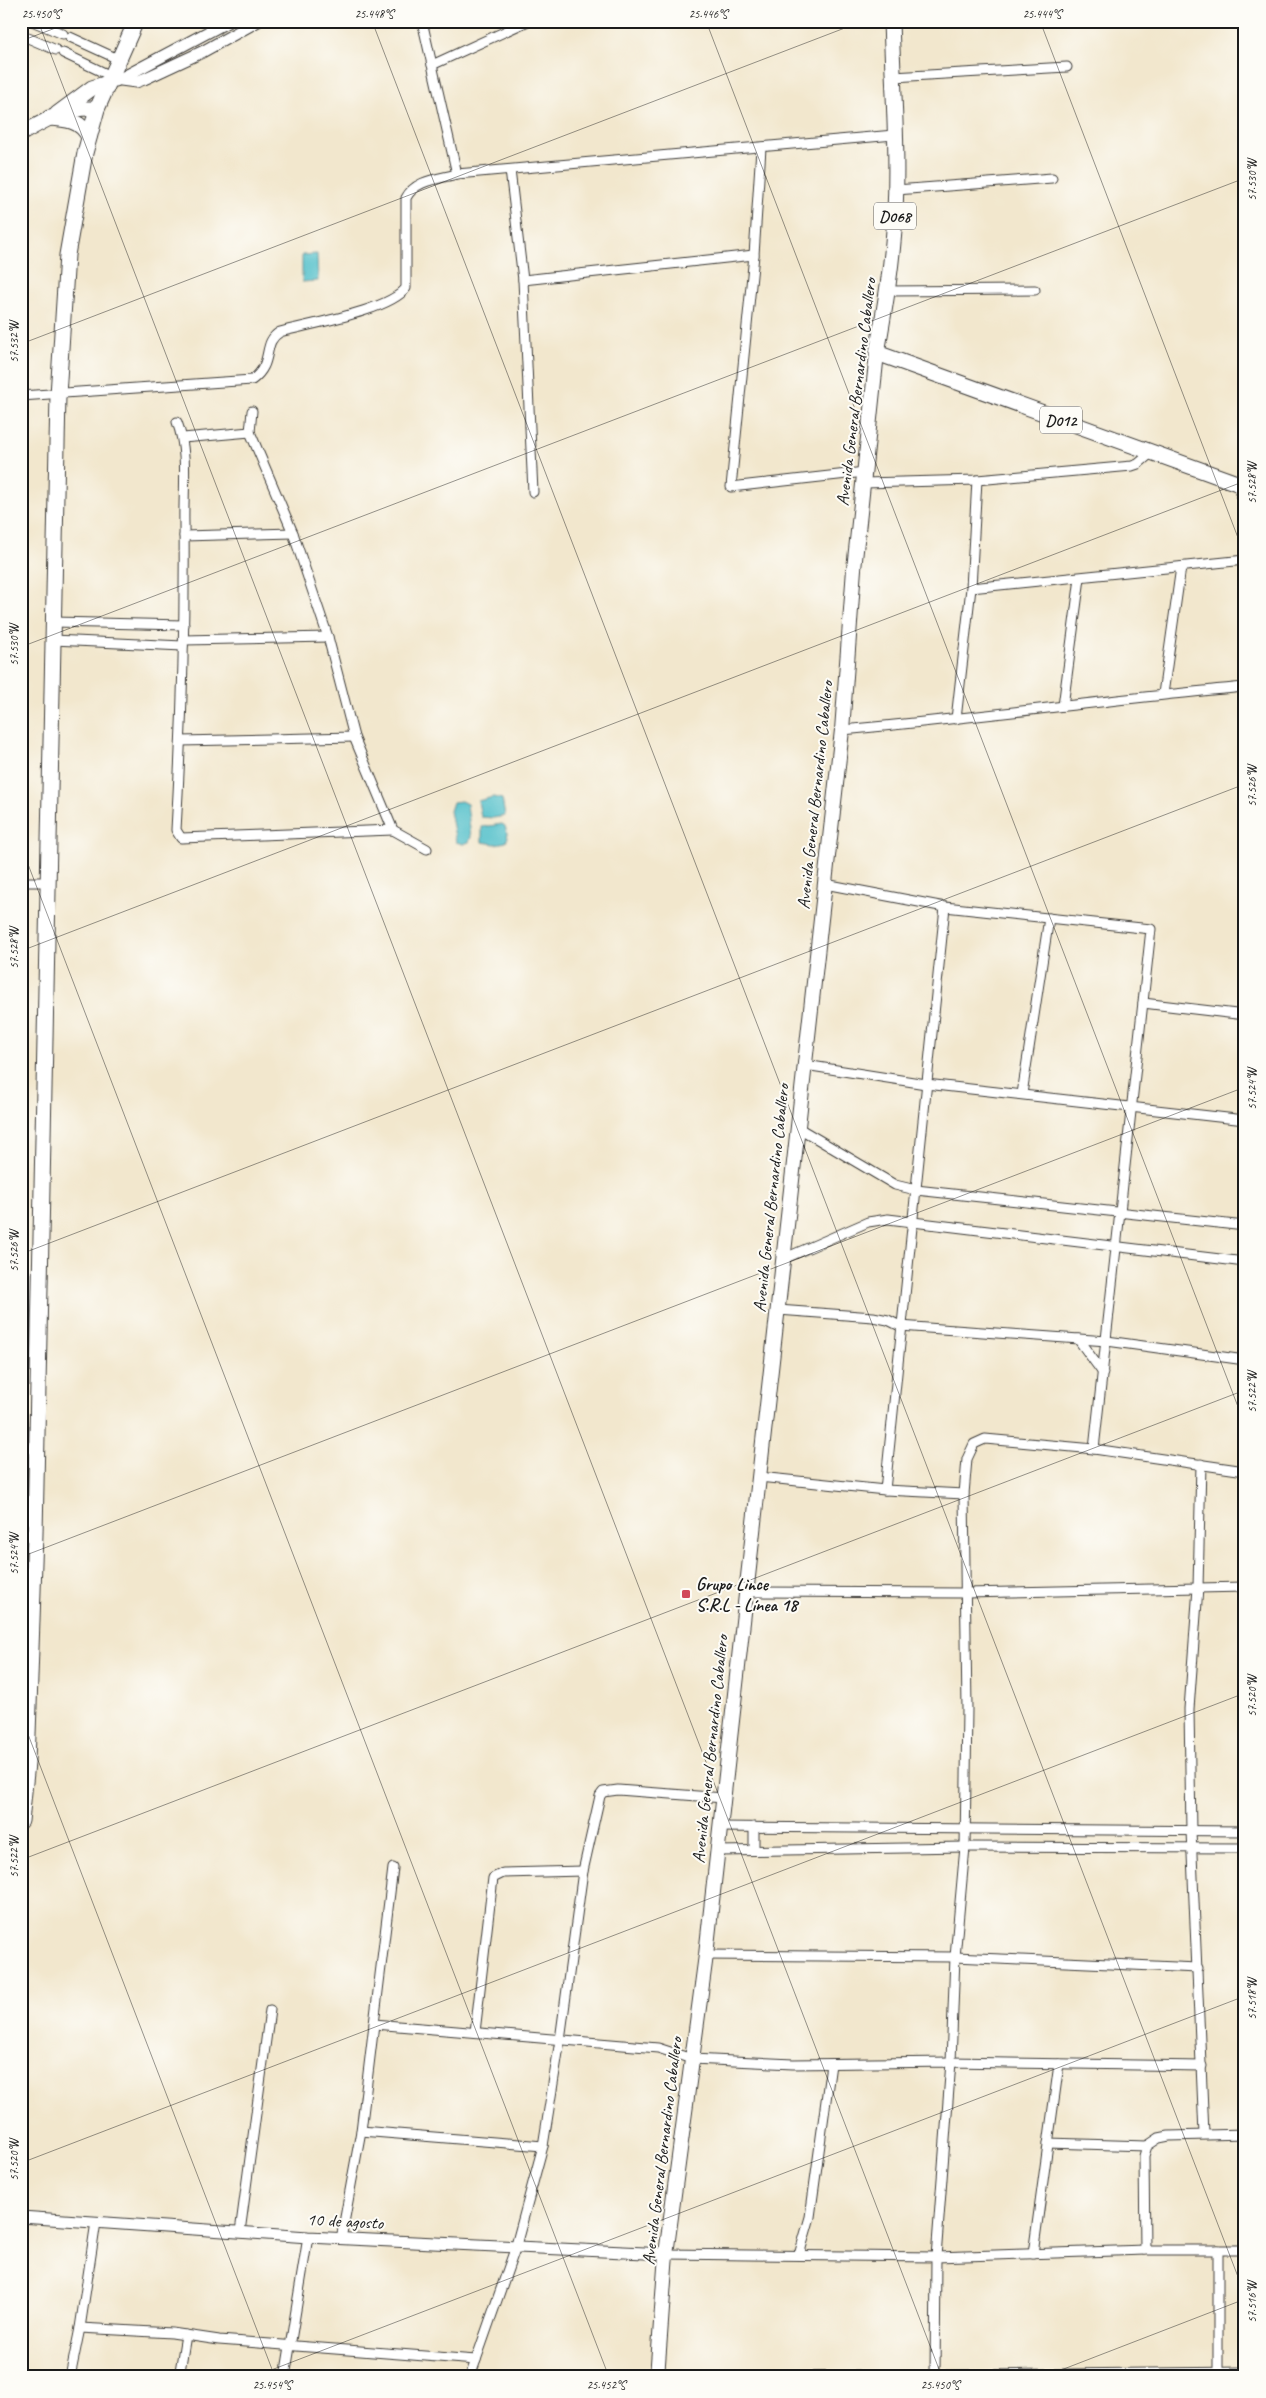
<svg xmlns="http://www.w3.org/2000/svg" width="1266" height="2398" font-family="Caveat,sans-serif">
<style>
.water{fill:#53c0ca;stroke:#386e73}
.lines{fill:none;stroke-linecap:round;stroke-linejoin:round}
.minor-casing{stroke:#3c3a37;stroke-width:11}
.tertiary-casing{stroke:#3c3a37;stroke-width:13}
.secondary-casing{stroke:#3c3a37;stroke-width:16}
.primary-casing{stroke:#3c3a37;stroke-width:17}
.trunk-casing{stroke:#3c3a37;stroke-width:17}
.minor{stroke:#fff;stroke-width:9}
.tertiary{stroke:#fff;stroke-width:11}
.secondary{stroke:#fff;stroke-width:14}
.primary{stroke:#fff;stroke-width:15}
.trunk{stroke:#fff;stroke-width:15}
.ticks{fill:none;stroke:#1c1c1c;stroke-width:1;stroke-opacity:0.45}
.poi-dot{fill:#d1495b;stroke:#fdfcf7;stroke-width:2}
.labels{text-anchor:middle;stroke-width:4;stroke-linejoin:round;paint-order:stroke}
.shield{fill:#fdfcf7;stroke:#605f5e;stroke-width:1}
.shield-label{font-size:16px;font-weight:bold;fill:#1c1c1c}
.street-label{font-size:18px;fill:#1c1c1c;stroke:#fdfcf7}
.poi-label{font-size:18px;font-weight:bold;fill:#1c1c1c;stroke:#fdfcf7;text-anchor:start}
.neatline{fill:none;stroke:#1c1c1c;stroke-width:2}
.ticks-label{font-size:12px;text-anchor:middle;fill:#1c1c1c}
</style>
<rect width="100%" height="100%" fill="#fdfcf7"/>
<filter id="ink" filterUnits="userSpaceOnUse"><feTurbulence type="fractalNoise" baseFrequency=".02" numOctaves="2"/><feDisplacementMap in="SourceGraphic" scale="10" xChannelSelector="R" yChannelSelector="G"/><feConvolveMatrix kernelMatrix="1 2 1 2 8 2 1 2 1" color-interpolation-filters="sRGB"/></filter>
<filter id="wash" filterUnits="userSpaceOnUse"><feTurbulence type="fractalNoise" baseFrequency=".0096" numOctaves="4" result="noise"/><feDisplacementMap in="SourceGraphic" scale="20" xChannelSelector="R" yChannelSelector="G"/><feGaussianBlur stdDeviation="1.12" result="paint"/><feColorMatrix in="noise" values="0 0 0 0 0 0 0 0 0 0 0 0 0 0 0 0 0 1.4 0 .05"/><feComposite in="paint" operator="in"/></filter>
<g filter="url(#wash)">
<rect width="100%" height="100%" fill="#f2e7cd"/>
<!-- water -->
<g class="water">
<polygon points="317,254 318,281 302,282 302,255"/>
<polygon points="493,797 502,799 505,816 493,818 481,817 478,801"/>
<polygon points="461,801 467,804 471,837 469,842 463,844 456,842 450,811 453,802"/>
<polygon points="502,824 505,826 508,837 506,842 495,844 482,842 482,827"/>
</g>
</g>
<g filter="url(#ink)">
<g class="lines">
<defs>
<g id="minor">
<polyline points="32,21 63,34"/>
<polyline points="422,21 457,174"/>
<polyline points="21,35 56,50"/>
<polyline points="70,37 118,59"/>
<polyline points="63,53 111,76"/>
<polyline points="432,65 528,21"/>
<polyline points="893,77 1067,67"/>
<polyline points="761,148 754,255 731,487 865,472"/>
<polyline points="510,170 523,280 754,255"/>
<polyline points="896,190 1052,178"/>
<polyline points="523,280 533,492"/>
<polyline points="887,291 1035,290"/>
<path d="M 21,396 L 252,380 C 275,363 261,343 280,332 C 309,324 389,311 406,288 L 406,198 C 415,180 438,179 457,174 L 894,135"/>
<polyline points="252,411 250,432 293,533 328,637 354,737 393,830 427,849"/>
<path d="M 177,422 C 189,453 183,491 184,523 C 185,626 182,728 176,830 L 181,838 L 393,830"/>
<polyline points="183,438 250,432"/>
<polyline points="864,483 977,480 1132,466 1138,464 1151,453"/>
<polyline points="1239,484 1245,512"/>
<polyline points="184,536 293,533"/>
<polyline points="971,588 1245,560"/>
<polyline points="54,622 184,625"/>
<polyline points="53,640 183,646"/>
<polyline points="184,640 328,637"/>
<polyline points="1163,694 1181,567"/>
<polyline points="1063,706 1080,578"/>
<polyline points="956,719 971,588 977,480"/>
<path d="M 842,730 C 976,718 1110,699 1245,687"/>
<polyline points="181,741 354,737"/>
<polyline points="21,882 48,882"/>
<polyline points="825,884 945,907 1151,929 1094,1449"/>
<polyline points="1143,1003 1245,1015"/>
<polyline points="805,1065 926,1084 1245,1120"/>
<polyline points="1022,1094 1049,918"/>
<polyline points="797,1127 895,1185 916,1190 1245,1226"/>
<polyline points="783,1259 868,1222 888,1219 1245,1262"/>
<polyline points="778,1310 873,1317 888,1320 900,1326 1107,1341 1245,1360"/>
<polyline points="1078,1339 1103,1373"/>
<polyline points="1201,1464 1198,1588 1189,1709 1191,1831 1204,2134"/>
<polyline points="759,1477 885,1490 964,1494"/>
<polyline points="885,1490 945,907"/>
<polyline points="21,1535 35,1534"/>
<polyline points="746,1592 966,1593 1245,1587"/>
<polyline points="720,1827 1245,1831"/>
<polyline points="754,1850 754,1827"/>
<polyline points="718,1851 965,1847 1245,1848"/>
<polyline points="706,1955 955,1957 1198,1968"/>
<polyline points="374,2024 658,2048 692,2059 793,2064 951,2062 1202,2066"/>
<polyline points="475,2032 493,1878 503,1873 583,1871"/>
<polyline points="361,2131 543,2146"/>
<polyline points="1048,2143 1147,2146"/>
<polyline points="240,2232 270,2010"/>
<polyline points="341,2239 361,2131 393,1868"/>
<polyline points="1145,2250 1144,2156 1147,2146 1159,2138 1169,2136 1245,2134"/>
<polyline points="666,2254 936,2257 1145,2250 1245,2250"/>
<polyline points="1033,2254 1059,2064"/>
<polyline points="799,2255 810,2217 831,2064"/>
<polyline points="80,2328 172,2333 219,2340 476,2360"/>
<polyline points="70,2377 80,2328 96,2222"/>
<polyline points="179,2377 186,2335"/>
<polyline points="285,2377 308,2237"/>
<polyline points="470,2377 515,2249 543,2146 560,2040 583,1871 600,1796 603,1792 618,1790 724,1798"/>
<polyline points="782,2377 1245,2372"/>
<polyline points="935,2377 936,2257 951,2062 955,1957 965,1847 967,1709 964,1494 967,1459 974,1444 985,1439 1094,1449 1245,1471"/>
<polyline points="1218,2377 1218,2250"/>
</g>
<g id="tertiary">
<polyline points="121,80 136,82 144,79 202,52 258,21"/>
<polyline points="116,81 229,21"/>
<polyline points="21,2217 308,2237 666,2254"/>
</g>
<g id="secondary">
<path d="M 21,134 C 46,120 67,106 97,109"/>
<polyline points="657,2377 666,2254 706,1955 842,730 854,569 877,353"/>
</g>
<path id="primary" d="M 891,21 C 893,85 898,149 895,213 C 893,260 885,307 877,353 L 1245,486"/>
<g id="trunk">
<polyline points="57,114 92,88 108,83"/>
<path d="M 49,118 C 66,119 81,120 89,137"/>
<polyline points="21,1821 27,1763 35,1534 58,395 67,255 85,153 97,109 136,21"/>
</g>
</defs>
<!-- minor casing -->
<use href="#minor" class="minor-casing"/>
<!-- tertiary casing -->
<use href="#tertiary" class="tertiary-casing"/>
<!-- secondary casing -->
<use href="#secondary" class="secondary-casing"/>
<!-- primary casing -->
<use href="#primary" class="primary-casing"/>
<!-- trunk casing -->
<use href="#trunk" class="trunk-casing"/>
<!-- minor -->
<use href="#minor" class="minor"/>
<!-- tertiary -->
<use href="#tertiary" class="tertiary"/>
<!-- secondary -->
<use href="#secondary" class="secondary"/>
<!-- primary -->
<use href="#primary" class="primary"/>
<!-- trunk -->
<use href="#trunk" class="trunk"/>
</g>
</g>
<!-- ticks -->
<path class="ticks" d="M 38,21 L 942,2377M 372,21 L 1245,2295M 706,21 L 1245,1425M 1040,21 L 1245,556M 21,41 L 74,21M 21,344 L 863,21M 21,647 L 1245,178M 21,846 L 609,2377M 21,951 L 1245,481M 21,1254 L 1245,784M 21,1557 L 1245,1087M 21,1716 L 275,2377M 21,1860 L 1245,1390M 21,2163 L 1245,1693M 253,2377 L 1245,1996M 1043,2377 L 1245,2299"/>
<!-- markers -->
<rect class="poi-dot" x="681" y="1589" width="10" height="10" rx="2.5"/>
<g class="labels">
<!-- shield labels -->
<g class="shield">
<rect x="874" y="202.5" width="42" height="27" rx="4"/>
<rect x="1040" y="406.5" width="42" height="27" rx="4"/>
</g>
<g class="shield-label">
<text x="895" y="222">D068</text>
<text x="1061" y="426">D012</text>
</g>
<!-- street labels -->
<g class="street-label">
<text transform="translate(856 392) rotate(-83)" y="6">Avenida General Bernardino Caballero</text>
<text transform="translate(815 795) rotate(-84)" y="6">Avenida General Bernardino Caballero</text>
<text transform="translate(771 1198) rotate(-84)" y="6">Avenida General Bernardino Caballero</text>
<text transform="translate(710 1749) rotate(-84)" y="6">Avenida General Bernardino Caballero</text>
<text transform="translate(662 2151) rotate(-83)" y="6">Avenida General Bernardino Caballero</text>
<text transform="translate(345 2221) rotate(3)" y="6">10 de agosto</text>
</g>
<!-- poi labels -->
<g class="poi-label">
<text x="696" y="1590">Grupo Lince<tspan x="696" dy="21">S.R.L - Línea 18</tspan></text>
</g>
</g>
<!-- margin -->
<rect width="1266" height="2398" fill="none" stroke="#fdfcf7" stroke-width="55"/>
<rect x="28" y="28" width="1210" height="2342" class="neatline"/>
<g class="ticks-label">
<text x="41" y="18">25.450°S</text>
<text x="374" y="18">25.448°S</text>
<text x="708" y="18">25.446°S</text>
<text x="1042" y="18">25.444°S</text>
<text transform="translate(1252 180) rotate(-90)" y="4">57.530°W</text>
<text transform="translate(14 342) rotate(-90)" y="4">57.532°W</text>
<text transform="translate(1252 483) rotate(-90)" y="4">57.528°W</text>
<text transform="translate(14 645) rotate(-90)" y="4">57.530°W</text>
<text transform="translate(1252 786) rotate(-90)" y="4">57.526°W</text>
<text transform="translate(14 948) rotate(-90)" y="4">57.528°W</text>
<text transform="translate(1252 1089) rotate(-90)" y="4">57.524°W</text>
<text transform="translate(14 1251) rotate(-90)" y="4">57.526°W</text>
<text transform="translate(1252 1392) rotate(-90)" y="4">57.522°W</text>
<text transform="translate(14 1554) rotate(-90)" y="4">57.524°W</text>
<text transform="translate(1252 1696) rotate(-90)" y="4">57.520°W</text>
<text transform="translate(14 1857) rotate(-90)" y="4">57.522°W</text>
<text transform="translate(1252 1999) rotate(-90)" y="4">57.518°W</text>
<text transform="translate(14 2160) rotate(-90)" y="4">57.520°W</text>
<text transform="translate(1252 2302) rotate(-90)" y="4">57.516°W</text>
<text x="272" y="2389">25.454°S</text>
<text x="606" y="2389">25.452°S</text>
<text x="940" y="2389">25.450°S</text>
</g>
</svg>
